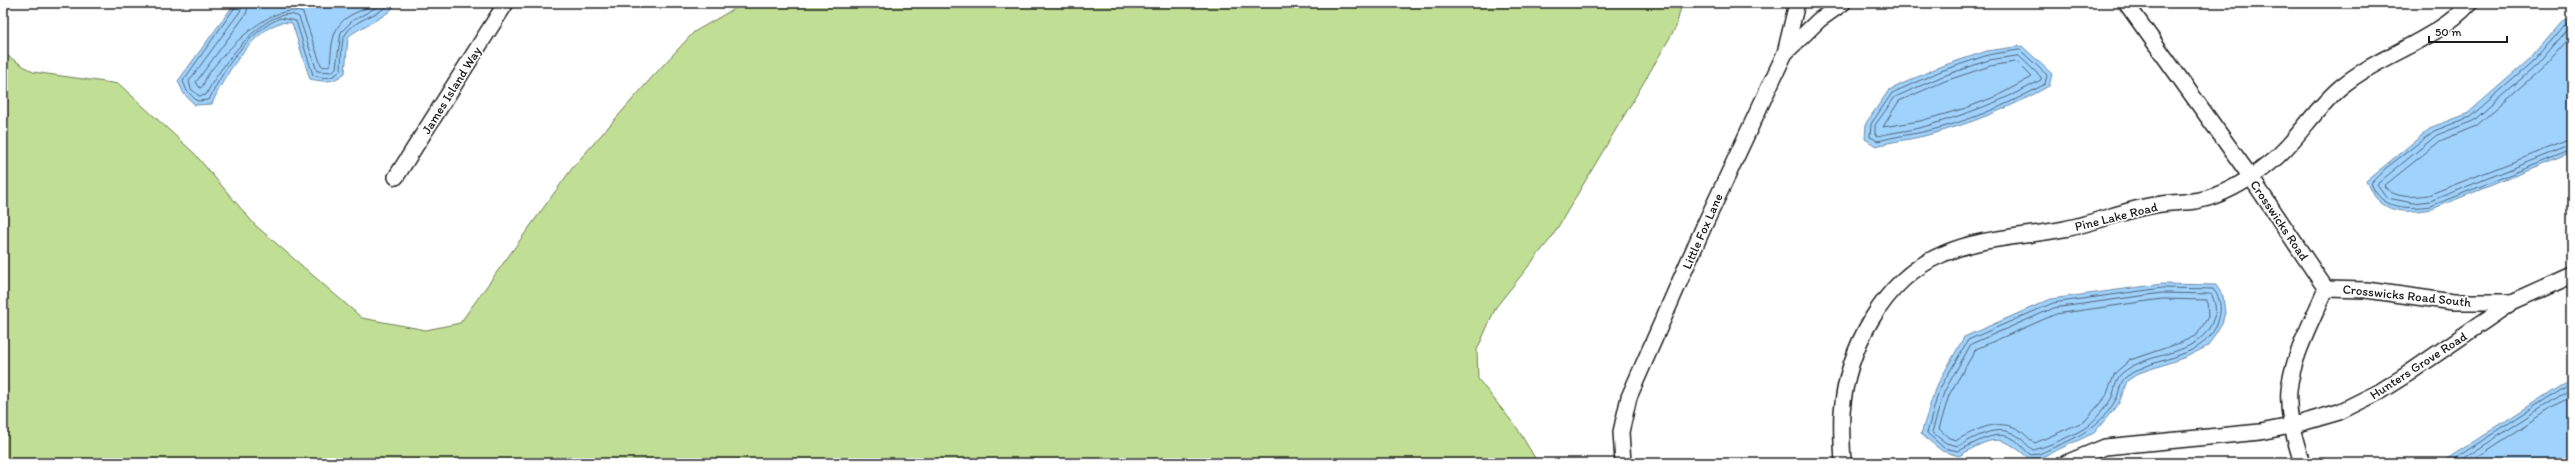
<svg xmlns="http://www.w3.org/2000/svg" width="2575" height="466" font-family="Itim,sans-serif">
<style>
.green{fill:#c1de95;stroke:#6e7d58}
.water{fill:#9fd2fd;stroke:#6b89a3}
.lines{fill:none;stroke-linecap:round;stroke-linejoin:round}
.shore{stroke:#506576;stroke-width:1}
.minor-casing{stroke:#1c1c1c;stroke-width:18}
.minor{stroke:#fff;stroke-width:15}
.labels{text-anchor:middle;stroke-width:3.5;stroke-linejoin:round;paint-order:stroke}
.street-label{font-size:13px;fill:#1c1c1c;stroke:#fff}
</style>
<rect width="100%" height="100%" fill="#fff"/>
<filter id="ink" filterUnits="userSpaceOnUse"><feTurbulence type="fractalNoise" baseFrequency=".025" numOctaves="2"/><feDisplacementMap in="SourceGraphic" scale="8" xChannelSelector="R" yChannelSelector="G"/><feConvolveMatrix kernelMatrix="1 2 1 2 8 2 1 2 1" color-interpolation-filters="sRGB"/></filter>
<g filter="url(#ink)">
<!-- green -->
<polygon class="green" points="744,3 1682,3 1676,27 1634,99 1552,237 1496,307 1477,350 1478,379 1517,428 1538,463 3,463 3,53 33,72 119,84 194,153 255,225 362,318 426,330 460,323 573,167 654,75 694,32"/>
<!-- water -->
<g class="water">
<path d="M 235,3 L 396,3 C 390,17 360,26 348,37 L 345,73 C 333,83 325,82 310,79 L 292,23 C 289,23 283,22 280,23 C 252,31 222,79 212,104 L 195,105 L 184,94 L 178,81 Z"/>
<path d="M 2572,19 L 2572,153 L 2432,209 C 2401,214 2379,213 2366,181 L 2432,127 L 2467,114 L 2531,58 L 2562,22 Z"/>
<path d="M 2022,46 L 2052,74 L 2049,86 C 2010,108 1968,125 1924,136 C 1908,140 1893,141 1876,146 L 1865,139 L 1866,123 L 1889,90 L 1939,67 L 1987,51 Z"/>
<path d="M 2162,284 L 2216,285 L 2223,296 L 2225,313 L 2222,323 L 2208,346 L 2186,357 L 2139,373 L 2127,381 L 2119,403 L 2094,433 L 2040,458 L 2029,459 C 2000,432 1992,437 1959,456 L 1942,451 L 1921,434 L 1935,389 L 1964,337 L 2051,299 Z"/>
<polygon points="2572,378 2570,463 2440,463 2442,462"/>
</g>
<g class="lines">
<!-- shore -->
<g class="shore">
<path d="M 238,3 L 183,81 L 187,91 L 197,101 L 209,100 C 224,68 247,33 280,18 L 296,21 L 313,75 C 324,79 333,79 341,70 C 342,61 340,44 345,35 C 353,19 379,16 391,3"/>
<path d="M 243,3 L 241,10 L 189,81 L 191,89 L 199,96 L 206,95 C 216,72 268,0 299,17 L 317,71 L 332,72 L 336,68 L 341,32 L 352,21 L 384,3"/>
<path d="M 249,3 L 246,14 L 196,82 L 200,88 C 204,87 204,81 207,76 C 222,54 271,0 303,13 L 321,65 L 324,67 L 330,65 C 332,45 331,26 351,15 C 359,11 367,8 374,3"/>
<path d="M 2572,23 L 2564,26 L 2534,61 L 2470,117 L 2434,131 L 2386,168 L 2371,183 C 2381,210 2406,209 2431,206 L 2572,150"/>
<polyline points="2572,28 2567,30 2537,65 2473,121 2437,135 2377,184 2387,198 2414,203 2430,201 2572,145"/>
<path d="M 2572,34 L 2541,69 L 2476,126 L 2440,141 L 2384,186 C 2394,199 2414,197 2428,195 L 2572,139"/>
<path d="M 2020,50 L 2047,75 L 2045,84 C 2008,105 1965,123 1923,132 C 1907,135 1893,137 1878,141 L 1870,137 L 1871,124 L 1892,93 L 1941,71 L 1988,55 Z"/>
<path d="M 2019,56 L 2041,77 L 2041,80 C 2004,101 1964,115 1923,127 C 1909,131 1893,132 1878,136 L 1875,134 L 1875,125 L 1895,97 L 1943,76 L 1989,60 Z"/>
<polygon points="2017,62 2032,77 1997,96 1966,108 1920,121 1883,127 1899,101 1945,81 1990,66"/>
<path d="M 2163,288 L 2213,289 C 2220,297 2222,308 2219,318 C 2208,361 2156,354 2126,377 C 2119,382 2120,394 2115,401 C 2097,432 2070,440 2039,454 L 2031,455 C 2025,451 2021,444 2015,440 C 1996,427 1975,444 1958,451 L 1944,448 L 1927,433 L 1939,390 L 1968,340 L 2053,303 Z"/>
<path d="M 2163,293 L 2211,294 C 2215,301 2217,310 2214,317 C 2202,359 2149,349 2121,374 C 2115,380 2115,392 2111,399 C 2105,408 2096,419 2089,425 C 2080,433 2044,448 2033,450 C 2027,446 2023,439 2016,435 C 1996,423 1975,438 1958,446 L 1946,443 L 1932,432 L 1944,392 L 1971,344 L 2054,308 Z"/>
<path d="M 2163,299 L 2207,300 L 2208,317 L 2197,335 L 2180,343 L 2130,360 L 2115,373 L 2106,396 L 2085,421 L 2035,443 C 2029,440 2025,433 2018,429 C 1996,418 1976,430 1957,440 L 1949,438 L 1939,429 L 1949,395 L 1976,349 L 2056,314 Z"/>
<polyline points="2448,463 2572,382"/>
<polyline points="2457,463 2572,388"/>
<polyline points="2468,463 2572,395"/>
</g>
<defs>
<g id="minor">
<path d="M 2126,3 L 2250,176 L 2326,289 C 2313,319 2292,358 2289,390 C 2287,416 2295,439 2302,463"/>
<polyline points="1786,52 1819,20 1843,3"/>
<polyline points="396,177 506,3"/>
<polyline points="2326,289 2366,290 2453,302 2512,302"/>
<polyline points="1623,463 1621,432 1629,397 1704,226 1785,53 1797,3"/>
<path d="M 1843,463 C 1842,446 1841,429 1842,412 C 1847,349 1883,279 1943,254 C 1981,237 2024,237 2064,229 C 2095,223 2124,210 2155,205 C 2175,201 2195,204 2214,196 C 2239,187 2267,168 2285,149 C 2304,129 2320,104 2342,86 C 2383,53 2434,42 2470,3"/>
<polyline points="2066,463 2105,447 2260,432 2291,426 2339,412 2379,392 2406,375 2512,302 2572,275"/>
</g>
</defs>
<!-- minor casing -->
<use href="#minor" class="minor-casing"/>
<!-- minor -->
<use href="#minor" class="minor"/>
</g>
</g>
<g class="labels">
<!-- street labels -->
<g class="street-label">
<text transform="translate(451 90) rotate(-58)" y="5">James Island Way</text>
<text transform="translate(2116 216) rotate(-14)" y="5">Pine Lake Road</text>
<text transform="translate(2280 220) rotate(56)" y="5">Crosswicks Road</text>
<text transform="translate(1702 231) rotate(-66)" y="5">Little Fox Lane</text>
<text transform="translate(2407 295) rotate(6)" y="5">Crosswicks Road South</text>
<text transform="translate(2418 365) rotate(-33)" y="5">Hunters Grove Road</text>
</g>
</g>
<!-- margin -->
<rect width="2575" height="466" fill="none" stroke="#fff" stroke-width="16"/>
<rect x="8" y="8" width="2559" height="450" fill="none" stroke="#1c1c1c" stroke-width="1.5" filter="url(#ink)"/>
<!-- scale -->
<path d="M2429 36v6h78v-6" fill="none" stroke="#1c1c1c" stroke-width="2"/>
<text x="2435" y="36" font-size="12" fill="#1c1c1c" stroke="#ffffff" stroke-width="3" paint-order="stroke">50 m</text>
</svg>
